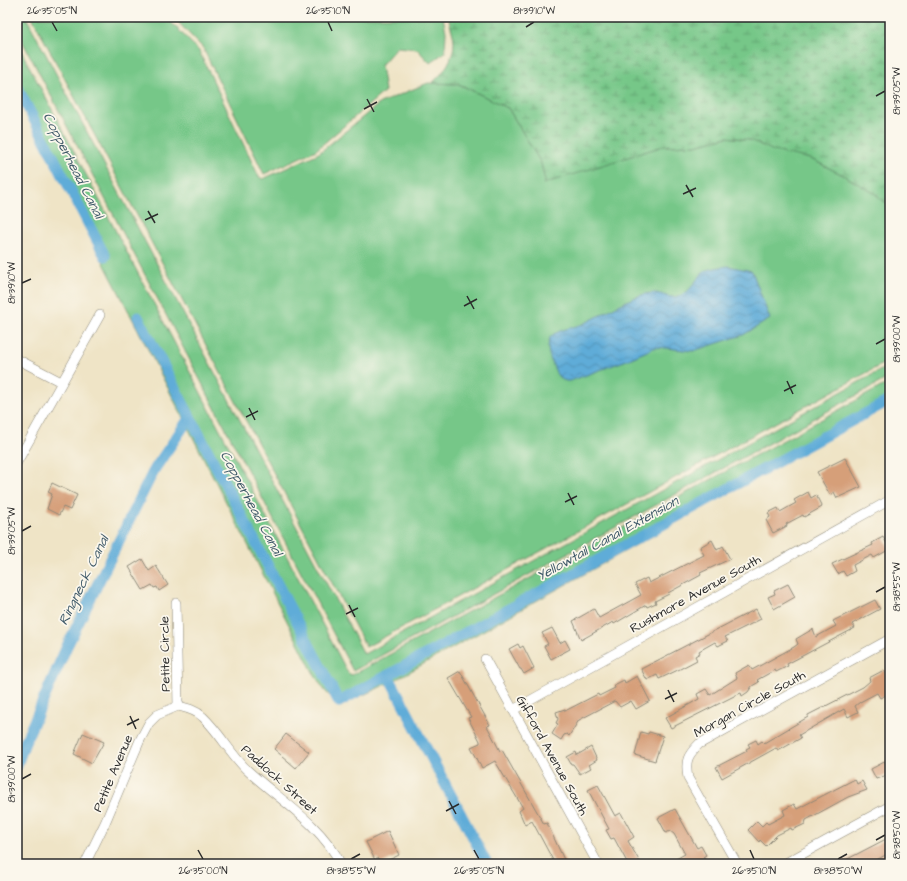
<svg xmlns="http://www.w3.org/2000/svg" width="907" height="881" font-family="'Architects Daughter',sans-serif">
<style>
.grass{fill:#76c788;stroke:#50795a}
.wetland{fill:url(#wetland-marsh);stroke:#50795a}
.water{fill:url(#water-waves);stroke:#456c82}
.lines{fill:none;stroke-linecap:round;stroke-linejoin:round}
.canal{stroke:#5facd8;stroke-width:11}
.building{fill:#d69f79}
.minor-casing{stroke:#8d8878;stroke-width:10}
.minor{stroke:#fff;stroke-width:9}
.ticks{fill:none;stroke:#2b2b2b;stroke-width:1.5}
.labels{text-anchor:middle;stroke-width:3.5;stroke-linejoin:round;paint-order:stroke}
.street-label{font-size:13px;fill:#2b2b2b;stroke:#fbf7ec}
.water-label{font-size:14px;font-style:italic;fill:#3d5868;stroke:#fbf7ec}
.neatline{fill:none;stroke:#2b2b2b;stroke-width:1.5}
.ticks-label{font-size:10px;text-anchor:middle;fill:#2b2b2b}
</style>
<defs>
<pattern id="wetland-marsh" width="20" height="14" patternUnits="userSpaceOnUse"><rect width="20" height="14" fill="#76c788"/><path d="M1 5h8M5 5V1M11 12h8M15 12V8" fill="none" stroke="#61a26f"/></pattern>
<pattern id="water-waves" width="16" height="10" patternUnits="userSpaceOnUse"><rect width="16" height="10" fill="#5facd8"/><path d="M0 5q4-4 8 0t8 0" fill="none" stroke="#4f8caf"/></pattern>
</defs>
<rect width="100%" height="100%" fill="#fbf7ec"/>
<filter id="ink" filterUnits="userSpaceOnUse"><feTurbulence type="fractalNoise" baseFrequency=".025" numOctaves="2"/><feDisplacementMap in="SourceGraphic" scale="8" xChannelSelector="R" yChannelSelector="G"/><feConvolveMatrix kernelMatrix="1 2 1 2 8 2 1 2 1" color-interpolation-filters="sRGB"/></filter>
<filter id="wash" filterUnits="userSpaceOnUse"><feTurbulence type="fractalNoise" baseFrequency=".012" numOctaves="4" result="noise"/><feDisplacementMap in="SourceGraphic" scale="16" xChannelSelector="R" yChannelSelector="G"/><feGaussianBlur stdDeviation="0.9" result="paint"/><feColorMatrix in="noise" values="0 0 0 0 0 0 0 0 0 0 0 0 0 0 0 0 0 1.4 0 .05"/><feComposite in="paint" operator="in"/></filter>
<g filter="url(#wash)">
<rect width="100%" height="100%" fill="#efe4c6"/>
<!-- grass -->
<g class="grass">
<polygon points="17,17 26,17 364,654 890,365 890,377 353,671 17,31"/>
<polygon points="32,17 166,17 199,51 259,177 263,179 319,153 380,103 428,83 459,84 508,108 541,163 545,181 663,146 695,145 727,137 750,140 774,150 811,159 845,176 874,193 890,206 890,360 366,647"/>
<polygon points="173,17 443,17 446,32 445,52 430,63 417,49 397,47 381,65 385,91 316,150 264,174 203,48"/>
<path d="M 17,43 L 348,673 L 352,675 L 890,382 L 890,403 L 393,681 C 378,687 350,705 335,699 C 325,695 319,681 313,672 L 17,93 Z"/>
</g>
<!-- wetland -->
<path class="wetland" d="M 448,17 L 890,17 L 890,206 L 874,193 L 845,176 L 811,159 L 774,151 L 750,140 L 727,137 L 695,145 L 663,146 L 543,184 L 545,181 L 541,163 L 508,108 L 459,84 L 432,83 C 444,73 454,58 454,42 C 454,35 450,25 448,17 Z"/>
<!-- water -->
<path class="water" d="M 728,266 L 752,271 L 770,319 L 743,335 L 693,351 L 656,347 L 627,360 L 570,381 C 563,382 557,377 555,370 C 551,360 545,350 550,338 C 553,331 575,327 583,324 C 601,316 633,294 652,293 C 660,292 667,298 675,297 C 692,294 693,281 704,272 C 710,268 721,267 728,266 Z"/>
<g class="lines">
<!-- canal -->
<g class="canal">
<polyline points="17,87 105,256"/>
<polyline points="138,317 339,702 890,400"/>
<polyline points="388,675 487,864"/>
<polyline points="17,765 25,742 67,646 154,470 190,417"/>
</g>
</g>
<g id="blocks">
<!-- building -->
<g class="building">
<polygon points="845,458 861,487 837,498 834,492 830,495 817,472"/>
<polygon points="52,483 77,495 70,510 63,507 59,515 47,509 52,494 48,492"/>
<polygon points="808,492 811,498 816,495 822,507 804,517 803,515 786,524 787,526 773,533 766,520 770,517 768,513 778,508 780,512 796,503 794,500"/>
<polygon points="883,537 890,549 874,558 872,555 853,565 855,571 846,576 843,571 838,574 832,564 873,545 872,543"/>
<polygon points="712,540 717,550 723,546 730,559 700,573 701,575 668,593 669,594 655,601 656,603 647,607 646,605 614,624 613,622 581,640 573,621 594,609 599,618 641,595 635,584 647,578 649,583 704,555 700,547"/>
<polygon points="142,559 149,571 156,566 168,585 159,591 157,587 154,588 152,585 143,590 129,567"/>
<polygon points="788,584 795,597 774,609 768,597 775,594 774,591"/>
<polygon points="875,600 880,609 852,624 855,628 787,664 788,666 776,672 775,670 757,680 759,682 752,686 748,692 742,696 741,693 736,695 671,728 665,718 699,699 697,694 706,689 710,695 737,678 735,673 749,665 752,670 794,647 798,644 796,639 813,629 816,637 836,626 833,621"/>
<polygon points="756,609 761,619 725,637 728,641 718,646 715,642 699,651 700,653 695,656 697,660 680,669 659,679 657,675 647,680 641,669"/>
<polygon points="552,628 560,643 565,640 570,649 551,659 544,646 548,644 542,633"/>
<polygon points="518,644 520,648 523,646 534,668 524,674 521,669 520,669 509,649"/>
<polygon points="884,670 890,681 890,693 880,698 877,693 860,702 855,706 858,712 848,717 844,709 799,735 801,738 778,751 776,748 722,778 716,767 747,751 746,749 750,747 748,744 756,740 758,744 762,741 764,743 808,717 808,715 863,687 870,681 869,678"/>
<polygon points="460,671 490,725 487,726 500,751 502,750 544,824 547,823 566,864 555,864 532,821 525,825 519,811 523,808 495,761 482,768 471,747 480,743 480,741 468,718 471,717 448,678"/>
<polygon points="637,676 650,701 636,709 631,701 620,707 615,701 579,720 569,736 567,734 564,735 561,740 552,734 558,724 556,723 558,719 556,712 565,709 565,711 598,694 599,696 615,688 614,685 624,680 625,683"/>
<polygon points="641,732 648,734 649,732 663,736 655,761 635,755"/>
<polygon points="83,733 104,742 92,763 74,754"/>
<polygon points="286,734 309,752 296,768 274,749"/>
<polygon points="591,747 597,760 589,765 591,768 580,774 573,764 571,764 567,757 576,752 577,755"/>
<polygon points="890,759 890,774 876,779 871,769"/>
<polygon points="855,779 857,784 862,781 867,790 848,797 806,820 805,824 792,830 791,828 777,835 766,846 760,840 759,842 748,830 757,821 762,826 766,822 768,824 785,815 783,810 794,804 797,809"/>
<polygon points="598,785 615,816 621,813 634,837 628,841 641,864 628,864 614,838 611,839 606,830 609,829 588,790"/>
<polygon points="675,809 697,848 701,846 706,855 703,857 706,861 701,864 667,864 685,854 674,834 670,831 666,833 658,818"/>
<polygon points="388,831 399,855 381,864 378,858 375,860 366,842"/>
<polygon points="886,839 890,846 890,852 882,857 868,864 838,864"/>
</g>
</g>
</g>
<g filter="url(#ink)">
<use href="#blocks" fill-opacity="0" stroke="#8d8878" stroke-width="1"/>
<g class="lines">
<defs>
<g id="minor">
<polyline points="17,359 61,382"/>
<polyline points="17,462 100,315"/>
<polyline points="176,603 178,706"/>
<polyline points="485,659 598,864"/>
<path d="M 178,706 C 186,708 196,710 203,717 C 219,732 230,753 246,769 C 279,800 319,822 341,864"/>
<polyline points="513,710 890,500"/>
<polyline points="85,864 105,823 140,740 149,723 157,715 178,706"/>
<path d="M 737,864 L 688,778 C 685,761 687,756 699,744 L 890,639"/>
<polyline points="784,864 890,806"/>
</g>
</defs>
<!-- minor casing -->
<use href="#minor" class="minor-casing"/>
<!-- minor -->
<use href="#minor" class="minor"/>
</g>
</g>
<!-- ticks -->
<path class="ticks" d="M 52,22 L 57,31M 328,22 L 332,31M 526,27 L 534,22M 876,96 L 885,91M 367,99 L 374,112M 364,109 L 377,102M 686,185 L 693,197M 683,194 L 696,188M 148,211 L 155,223M 145,220 L 158,214M 22,283 L 31,279M 467,296 L 474,309M 464,306 L 477,299M 876,344 L 885,339M 787,381 L 793,394M 784,391 L 796,385M 249,408 L 255,420M 246,417 L 258,411M 568,493 L 574,505M 565,502 L 577,496M 22,531 L 31,526M 876,592 L 885,587M 349,605 L 355,617M 346,614 L 358,608M 668,690 L 674,702M 665,699 L 677,693M 130,716 L 136,729M 127,725 L 139,719M 22,779 L 31,774M 449,801 L 456,814M 446,811 L 459,804M 876,840 L 885,835M 198,850 L 203,859M 474,850 L 479,859M 750,850 L 754,859M 351,859 L 360,854M 838,859 L 847,854"/>
<g class="labels">
<!-- street labels -->
<g class="street-label">
<text transform="translate(695 593) rotate(-29)" y="5">Rushmore Avenue South</text>
<text transform="translate(164 654) rotate(-91)" y="5">Petite Circle</text>
<text transform="translate(749 703) rotate(-29)" y="5">Morgan Circle South</text>
<text transform="translate(553 755) rotate(61)" y="5">Gifford Avenue South</text>
<text transform="translate(112 773) rotate(-67)" y="5">Petite Avenue</text>
<text transform="translate(280 779) rotate(42)" y="5">Paddock Street</text>
</g>
<!-- water labels -->
<g class="water-label">
<text transform="translate(74 165) rotate(63)" y="5">Copperhead Canal</text>
<text transform="translate(252 503) rotate(62)" y="5">Copperhead Canal</text>
<text transform="translate(607 538) rotate(-29)" y="5">Yellowtail Canal Extension</text>
<text transform="translate(83 580) rotate(-64)" y="5">Ringneck Canal</text>
</g>
</g>
<!-- margin -->
<rect width="907" height="881" fill="none" stroke="#fbf7ec" stroke-width="44"/>
<rect x="22" y="22" width="863" height="837" class="neatline"/>
<g class="ticks-label">
<text x="52" y="14">26°35'05"N</text>
<text x="328" y="14">26°35'10"N</text>
<text x="534" y="14">81°39'10"W</text>
<text transform="translate(896 91) rotate(-90)" y="4">81°39'05"W</text>
<text transform="translate(11 283) rotate(-90)" y="4">81°39'10"W</text>
<text transform="translate(896 339) rotate(-90)" y="4">81°39'00"W</text>
<text transform="translate(11 531) rotate(-90)" y="4">81°39'05"W</text>
<text transform="translate(896 587) rotate(-90)" y="4">81°38'55"W</text>
<text transform="translate(11 779) rotate(-90)" y="4">81°39'00"W</text>
<text transform="translate(896 835) rotate(-90)" y="4">81°38'50"W</text>
<text x="203" y="874">26°35'00"N</text>
<text x="351" y="874">81°38'55"W</text>
<text x="479" y="874">26°35'05"N</text>
<text x="754" y="874">26°35'10"N</text>
<text x="838" y="874">81°38'50"W</text>
</g>
</svg>
